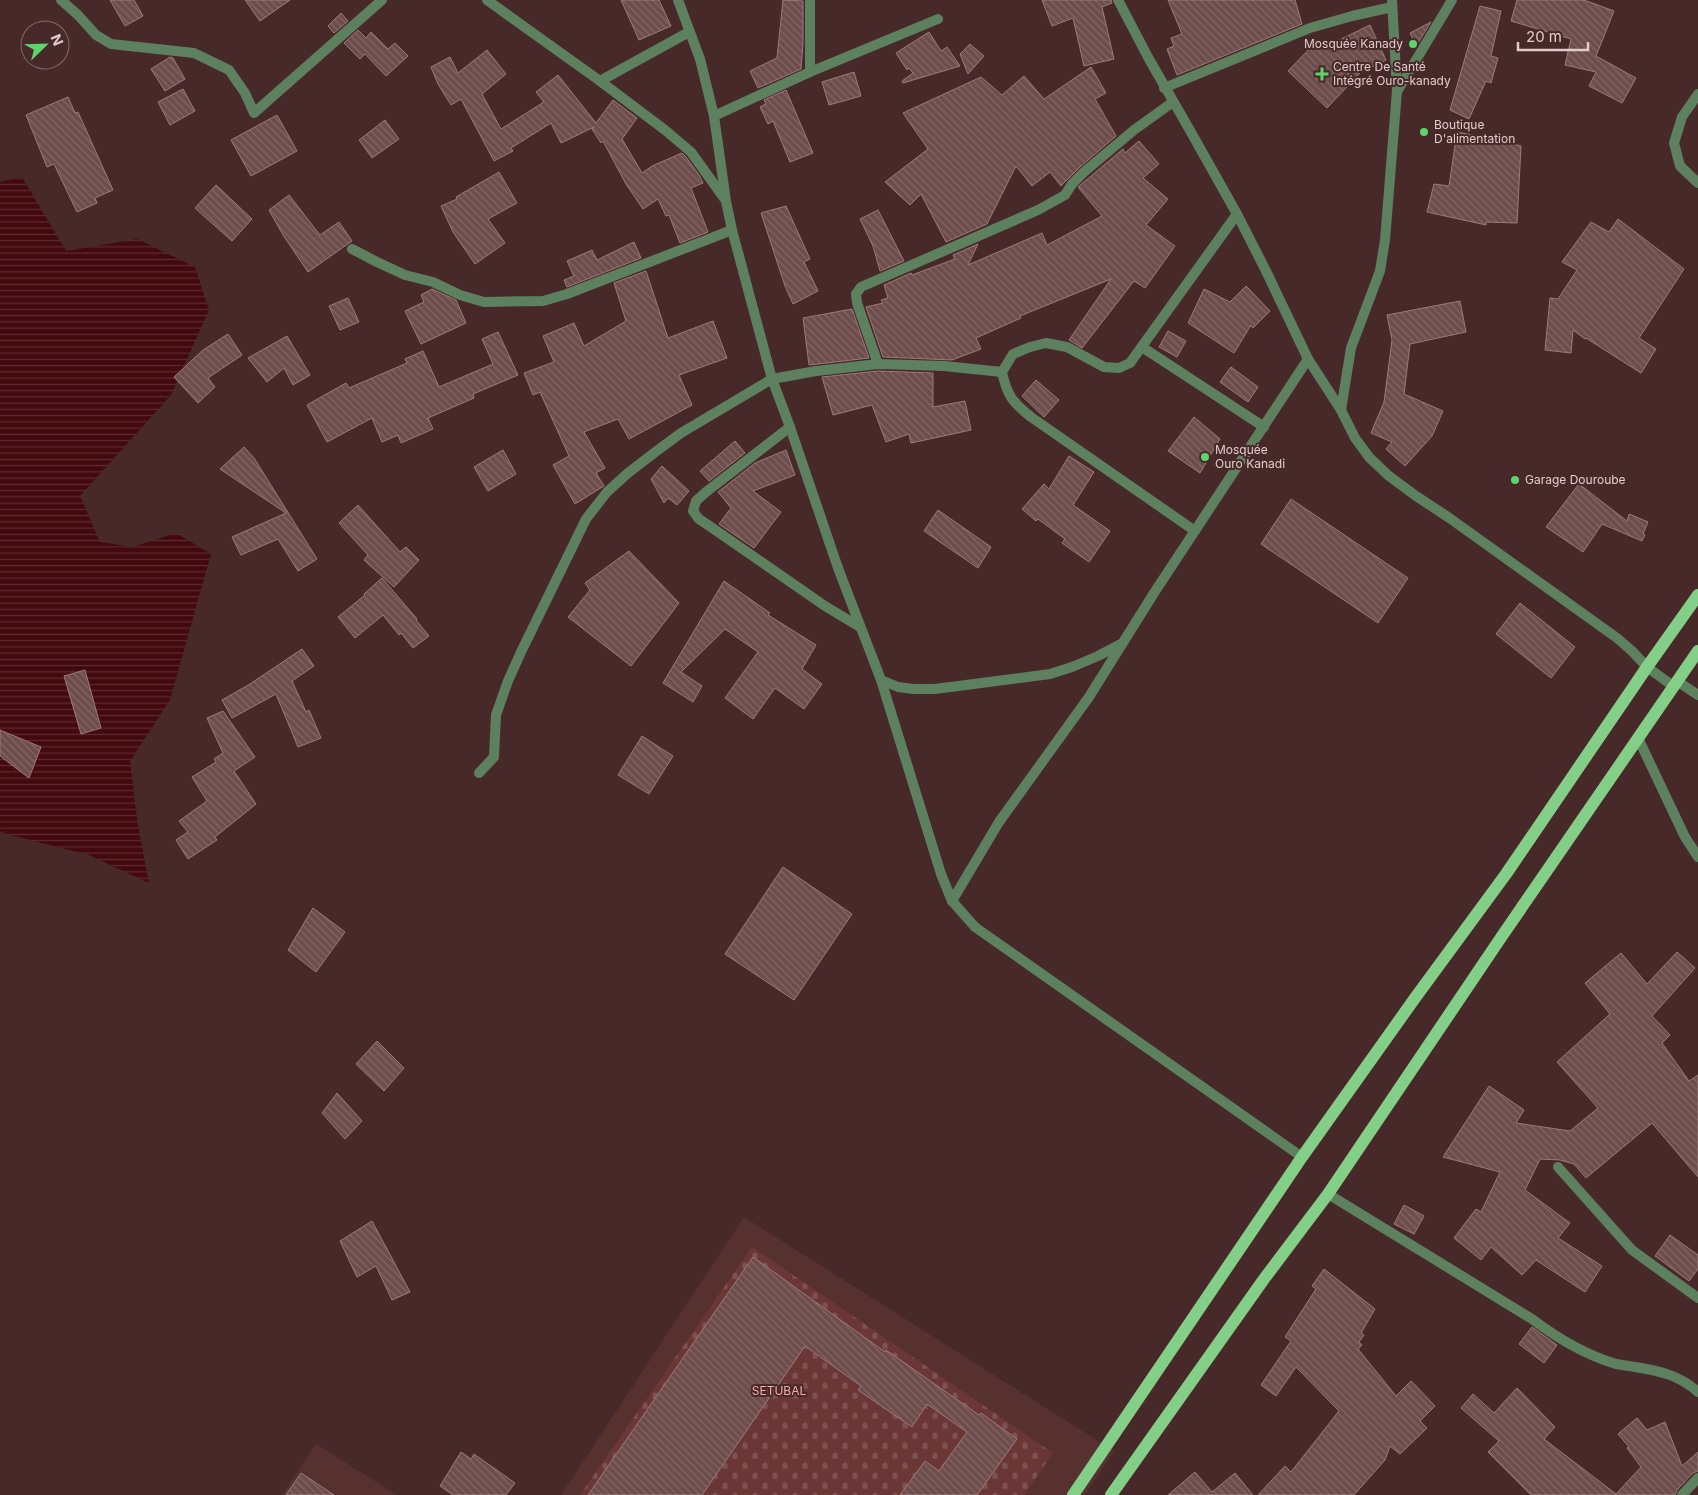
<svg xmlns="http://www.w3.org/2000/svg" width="1698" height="1495" font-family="Inter,sans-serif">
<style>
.built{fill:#563130}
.cemetery{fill:url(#cemetery-stones)}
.water{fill:url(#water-rules)}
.building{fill:url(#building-back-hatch);stroke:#9e7a79}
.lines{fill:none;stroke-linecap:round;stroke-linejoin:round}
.street{stroke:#5d815f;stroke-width:10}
.primary{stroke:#83cf88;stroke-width:12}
.poi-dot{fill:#5ed56c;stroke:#472929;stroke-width:2}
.labels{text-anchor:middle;stroke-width:4;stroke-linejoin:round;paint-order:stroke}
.poi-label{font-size:12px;fill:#e0cccb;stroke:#472929;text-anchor:start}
.park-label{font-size:12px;fill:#f9aba9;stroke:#472929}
</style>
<defs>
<pattern id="cemetery-stones" width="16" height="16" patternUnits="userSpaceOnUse" patternTransform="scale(1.25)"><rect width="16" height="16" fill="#6a3636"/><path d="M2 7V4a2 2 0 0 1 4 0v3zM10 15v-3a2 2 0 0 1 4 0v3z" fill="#7f5252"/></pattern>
<pattern id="water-rules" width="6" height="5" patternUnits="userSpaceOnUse" patternTransform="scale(1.25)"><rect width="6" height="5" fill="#42090f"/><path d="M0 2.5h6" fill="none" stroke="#5d2c31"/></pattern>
<pattern id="building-back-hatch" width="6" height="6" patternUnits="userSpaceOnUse" patternTransform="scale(1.25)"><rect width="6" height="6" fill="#6d4d4c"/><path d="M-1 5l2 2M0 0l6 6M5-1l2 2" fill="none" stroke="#826564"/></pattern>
</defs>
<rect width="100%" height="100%" fill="#472929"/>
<!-- built -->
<g class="built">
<polygon points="744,1217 1114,1451 1085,1495 561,1495"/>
<polygon points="316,1444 397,1495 282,1495"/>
</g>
<!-- cemetery -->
<polygon class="cemetery" points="752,1247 1053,1453 1024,1495 580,1495"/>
<!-- water -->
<polygon class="water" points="22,177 66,251 137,239 195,267 209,310 171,395 80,496 100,542 133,547 176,533 211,554 170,700 130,761 138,826 149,883 89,855 6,834 0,831 0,182"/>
<!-- building -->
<g class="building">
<polygon points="110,0 134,0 143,16 125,26"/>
<polygon points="245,0 290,0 260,21"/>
<polygon points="621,0 659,0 671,26 639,40"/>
<polygon points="783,0 803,1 803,43 801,69 758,88 750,71 777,58"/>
<polygon points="1042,0 1111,0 1112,3 1102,7 1114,59 1084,66 1073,18 1052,26"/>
<polygon points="1168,0 1295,0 1302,24 1177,75 1167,49 1174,46 1171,38 1182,34"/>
<polygon points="1517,0 1584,0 1614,11 1596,56 1636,78 1622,103 1589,86 1596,72 1565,65 1571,39 1511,21"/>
<polygon points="1480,6 1501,11 1491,56 1498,58 1491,83 1486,81 1469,119 1450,110"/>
<polygon points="341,13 348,21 334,33 328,26"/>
<polygon points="1431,22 1416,46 1410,33"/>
<polygon points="1370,25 1386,60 1361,72 1327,108 1288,71 1318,40 1325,47"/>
<polygon points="358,30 366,38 371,32 388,49 395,43 408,56 386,76 365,54 360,59 344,43"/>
<polygon points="929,32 941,51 947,47 960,66 903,83 902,81 913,73 909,68 907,70 896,53"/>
<polygon points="970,44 984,56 968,74 960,54"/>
<polygon points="487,50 506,74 482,94 501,129 544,102 536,92 558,75 596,123 613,100 637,118 622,139 642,173 652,166 682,153 686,157 699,175 703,183 691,188 708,232 680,243 669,215 666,216 658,199 643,209 626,184 603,141 601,143 592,129 594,127 561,143 551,123 511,148 513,151 494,161 461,99 451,105 438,84 431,67 450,57 458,73"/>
<polygon points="170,57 173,58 185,79 165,91 151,69"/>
<polygon points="1091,67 1106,93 1095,99 1116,136 1080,167 1061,186 1050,172 1032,186 1016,166 987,224 946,242 921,194 910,205 885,182 928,149 903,113 981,77 1002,95 1024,76 1044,99"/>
<polygon points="854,72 861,96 829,105 822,82"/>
<polygon points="183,89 195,111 170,125 158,102"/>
<polygon points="786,90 813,153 790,162 773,121 768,124 760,107 766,104 764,100"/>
<polygon points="68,97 75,113 78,112 113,190 95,198 97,203 77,212 54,164 47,167 26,115"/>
<polygon points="277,115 297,151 251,176 231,140"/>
<polygon points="385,120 399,139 372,158 359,140"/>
<polygon points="1457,132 1498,140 1521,146 1517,223 1486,222 1486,225 1427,212 1434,184 1449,186"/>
<polygon points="1139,141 1159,164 1143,178 1168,199 1146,225 1175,246 1145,288 1134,281 1082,348 1069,340 1111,279 1020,316 1021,318 976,338 981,349 952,360 883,357 866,307 883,303 881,300 888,298 884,285 911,273 912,275 955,259 953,255 978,244 968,265 1042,233 1047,245 1102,216 1078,187 1123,149 1125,153"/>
<polygon points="499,172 517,203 488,219 505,243 475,264 453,232 441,206 457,199 456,197"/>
<polygon points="216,185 252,219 232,241 195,208"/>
<polygon points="289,195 320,235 339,222 352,241 308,272 283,235 269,210"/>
<polygon points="786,206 810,259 804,262 818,291 793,304 785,286 761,213"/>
<polygon points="878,210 904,261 880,271 873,246 860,219"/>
<polygon points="1618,219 1684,269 1639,338 1656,349 1641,373 1586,338 1585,339 1573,330 1571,353 1545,350 1550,298 1558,299 1577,270 1562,262 1591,222 1609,232"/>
<polygon points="634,242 641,258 567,287 564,280 574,276 567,261 592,250 597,260"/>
<polygon points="646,271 668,338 713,321 727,358 679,375 692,405 629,439 618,419 584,432 605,468 596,473 604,486 575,504 553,465 569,456 540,392 533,395 524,373 554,362 543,336 574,323 584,346 626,321 614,283"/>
<polygon points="1246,286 1270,311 1253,328 1251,325 1234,353 1188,323 1204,289 1230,302"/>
<polygon points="432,289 456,300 466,323 421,344 405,311 424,302 421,295"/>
<polygon points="348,298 359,322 340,330 329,306"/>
<polygon points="1460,301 1466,332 1410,344 1404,394 1443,411 1432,436 1405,466 1386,449 1392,442 1371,433 1384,402 1392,340 1387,315"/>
<polygon points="852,309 869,358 809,365 803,318"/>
<polygon points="1168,331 1186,341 1177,357 1159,347"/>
<polygon points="498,332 518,375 473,394 474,398 428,418 433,429 401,443 398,435 382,442 372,418 327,442 307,405 346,383 349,388 407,363 405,359 423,351 439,387 493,364 482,339"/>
<polygon points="228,334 242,355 208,378 215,387 198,403 174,377 203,350"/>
<polygon points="287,336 310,375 293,385 284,368 267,382 248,358"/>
<polygon points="1231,367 1258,387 1248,402 1220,382"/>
<polygon points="878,371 933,373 933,407 965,401 971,430 911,443 909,434 886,442 872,405 833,415 822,377"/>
<polygon points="1036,380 1059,400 1044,417 1022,396"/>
<polygon points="1194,417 1220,439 1200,473 1168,451"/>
<polygon points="735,441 745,453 709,481 700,471"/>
<polygon points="244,447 254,458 317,559 298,571 278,539 241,555 232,537 286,513 220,469"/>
<polygon points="503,450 516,474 488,491 474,467"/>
<polygon points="786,450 795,475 753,491 781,512 754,548 719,524 731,508 718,492 755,463"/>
<polygon points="1069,456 1094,472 1073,505 1110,531 1089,562 1062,543 1065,539 1038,519 1036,521 1022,509 1044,484 1049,489"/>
<polygon points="662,466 689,491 677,505 668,498 664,503 651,479"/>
<polygon points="1579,484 1627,521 1629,514 1648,522 1643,534 1645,535 1642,541 1602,524 1583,552 1546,527"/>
<polygon points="1291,499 1408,578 1378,623 1261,544"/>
<polygon points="358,505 400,552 406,547 419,560 394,587 364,560 368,555 339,523"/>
<polygon points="938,510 991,547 978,568 924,531"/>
<polygon points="629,551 679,603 631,666 568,617 590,590 585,583"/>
<polygon points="382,578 417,619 416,620 429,636 413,648 401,633 399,635 383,615 355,638 338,617 365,595 364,594"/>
<polygon points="724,581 770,613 768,615 816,645 802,669 822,684 804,709 775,688 753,719 725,698 758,652 725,629 681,672 702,686 693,702 663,683"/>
<polygon points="1520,603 1575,647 1551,678 1496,634"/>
<polygon points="302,649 314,666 292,681 306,712 309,710 321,738 298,747 276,694 232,718 222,700 250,684"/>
<polygon points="85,670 101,728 81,734 64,676"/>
<polygon points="223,711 255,757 234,771 256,804 215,837 217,840 188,859 176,840 188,832 179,821 207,801 192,777 216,762 214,759 223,753 207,718"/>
<polygon points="0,730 41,747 29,778 0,756"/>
<polygon points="642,736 673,756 649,794 618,775"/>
<polygon points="783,867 852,914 794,1000 725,954"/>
<polygon points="313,908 345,932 316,972 288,950"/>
<polygon points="1677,952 1695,968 1652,1016 1670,1035 1662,1043 1689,1081 1698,1075 1698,1177 1652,1123 1586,1178 1574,1164 1560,1160 1540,1159 1525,1190 1570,1223 1558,1238 1602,1266 1585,1292 1536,1260 1522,1275 1491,1247 1481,1260 1454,1238 1476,1209 1481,1212 1500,1172 1443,1157 1489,1086 1524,1110 1516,1123 1570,1131 1598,1108 1557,1062 1610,1014 1585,983 1621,953 1647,984"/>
<polygon points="377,1041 404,1068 384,1091 356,1064"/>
<polygon points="337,1093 362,1121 345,1139 322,1113"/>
<polygon points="1404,1205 1424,1216 1414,1234 1394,1224"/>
<polygon points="372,1221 410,1292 392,1300 376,1266 357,1277 340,1241"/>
<polygon points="1670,1235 1698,1255 1698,1269 1689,1281 1655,1256"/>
<polygon points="753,1257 885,1352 886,1350 979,1415 981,1413 1017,1439 977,1495 900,1495 925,1461 939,1471 967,1432 927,1404 912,1427 858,1390 861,1386 805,1346 702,1495 588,1495"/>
<polygon points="1324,1269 1375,1309 1361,1333 1364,1335 1359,1342 1362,1345 1358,1349 1396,1396 1411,1381 1435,1406 1420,1421 1427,1428 1400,1454 1390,1446 1385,1460 1354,1495 1258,1495 1285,1466 1291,1472 1339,1411 1296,1367 1276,1396 1261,1385 1291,1341 1285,1337 1316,1289 1312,1286"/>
<polygon points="1532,1327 1557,1345 1544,1363 1519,1344"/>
<polygon points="1517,1388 1555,1427 1544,1439 1616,1494 1641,1467 1627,1448 1629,1447 1618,1434 1637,1418 1647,1430 1665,1422 1682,1466 1698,1452 1698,1471 1693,1473 1677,1490 1675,1495 1531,1495 1488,1452 1499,1441 1461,1408 1473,1394 1494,1413"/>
<polygon points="461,1452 471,1459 474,1454 515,1483 506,1495 453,1495 440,1486"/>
<polygon points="1195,1472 1212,1492 1235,1473 1253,1495 1168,1495"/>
<polygon points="301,1473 334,1495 286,1495"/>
</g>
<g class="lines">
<!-- street -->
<g class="street">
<polyline points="61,0 78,15 96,35 111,44 194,53 229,70 245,93 254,113 382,0"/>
<polyline points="487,0 600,81 665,130 691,152 724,198"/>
<polyline points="678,0 700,59 714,116 726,201 732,230 772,379 790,427 838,568 881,680 941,874 952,901 975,927 1302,1157"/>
<polyline points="1118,0 1149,59 1192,134 1237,214 1266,271 1308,359 1341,410 1355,438 1369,457 1389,476 1416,496 1448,517 1617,638 1632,651 1647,667 1673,686"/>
<polyline points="810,72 810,0"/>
<polyline points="600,81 689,32"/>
<polyline points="1164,88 1310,28 1352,16 1392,7"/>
<polyline points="1398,90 1452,0"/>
<polyline points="1698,94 1682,117 1674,143 1680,166 1698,183"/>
<polyline points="714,116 810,72 938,19"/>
<polyline points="352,249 377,262 405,275 433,282 460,295 484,302 543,301 567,294 732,230"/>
<polyline points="1142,347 1264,427"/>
<polyline points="878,364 857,303 856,294 861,287 1038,210 1065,195 1072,184 1084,172 1134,130 1173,102"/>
<polyline points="1341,410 1351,348 1380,271 1385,240 1397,91 1392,0"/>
<polyline points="790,427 706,492 696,501 693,511 699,519 708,525 825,606 860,627"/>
<path d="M 1195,531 L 1031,417 C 1012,402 1007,395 1002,372 L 1013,354 L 1030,347 L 1046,343 L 1067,347 L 1104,367 L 1119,368 L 1130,363 L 1237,214"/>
<polyline points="881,680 898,687 913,689 935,689 1050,674 1072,667 1098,656 1121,644"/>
<polyline points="1677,681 1698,695"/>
<polyline points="1638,738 1685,837 1698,857"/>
<polyline points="479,773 494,757 496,715 508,681 521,652 586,519 607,492 628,473 654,453 681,433 772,379 816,371 878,364 944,366 1002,372"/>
<polyline points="952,901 999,822 1089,697 1154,593 1308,359"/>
<polyline points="1558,1167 1632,1250 1698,1298"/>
<path d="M 1328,1194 L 1532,1319 C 1557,1338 1586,1355 1616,1364 C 1622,1365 1629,1366 1635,1367 C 1660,1371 1679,1375 1698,1392"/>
<polyline points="1682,1495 1698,1478"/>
</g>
<!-- primary -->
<g class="primary">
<polyline points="1073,1495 1302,1157 1415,998 1506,874 1647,667 1698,595"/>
<polyline points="1111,1495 1264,1279 1328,1194 1502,936 1698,651"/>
</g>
</g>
<!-- markers -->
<g class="poi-dot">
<circle cx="1413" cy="44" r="5"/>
<path d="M1319.5 66.5h5v5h5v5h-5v5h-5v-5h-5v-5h5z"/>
<circle cx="1424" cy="132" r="5"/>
<circle cx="1205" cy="457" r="5"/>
<circle cx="1515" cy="480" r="5"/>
</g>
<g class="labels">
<!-- poi labels -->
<g class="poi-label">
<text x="1403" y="48" text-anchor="end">Mosquée Kanady</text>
<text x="1333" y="71">Centre De Santé<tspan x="1333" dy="14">Intégré Ouro-kanady</tspan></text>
<text x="1434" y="129">Boutique<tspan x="1434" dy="14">D'alimentation</tspan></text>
<text x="1215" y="454">Mosquée<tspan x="1215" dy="14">Ouro Kanadi</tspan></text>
<text x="1525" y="484">Garage Douroube</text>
</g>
<!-- park labels -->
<g class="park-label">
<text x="779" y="1395">SETUBAL</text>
</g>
</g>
<!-- north arrow -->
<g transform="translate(45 45) rotate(67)"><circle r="24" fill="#472929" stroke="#846a6a"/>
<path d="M0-4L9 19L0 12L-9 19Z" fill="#5ed56c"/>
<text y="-8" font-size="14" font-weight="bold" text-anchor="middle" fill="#e0cccb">N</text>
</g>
<!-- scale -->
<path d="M1518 42v8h70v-8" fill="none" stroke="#e0cccb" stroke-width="2.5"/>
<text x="1526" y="42" font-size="15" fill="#e0cccb" stroke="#472929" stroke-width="4" paint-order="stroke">20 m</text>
</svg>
